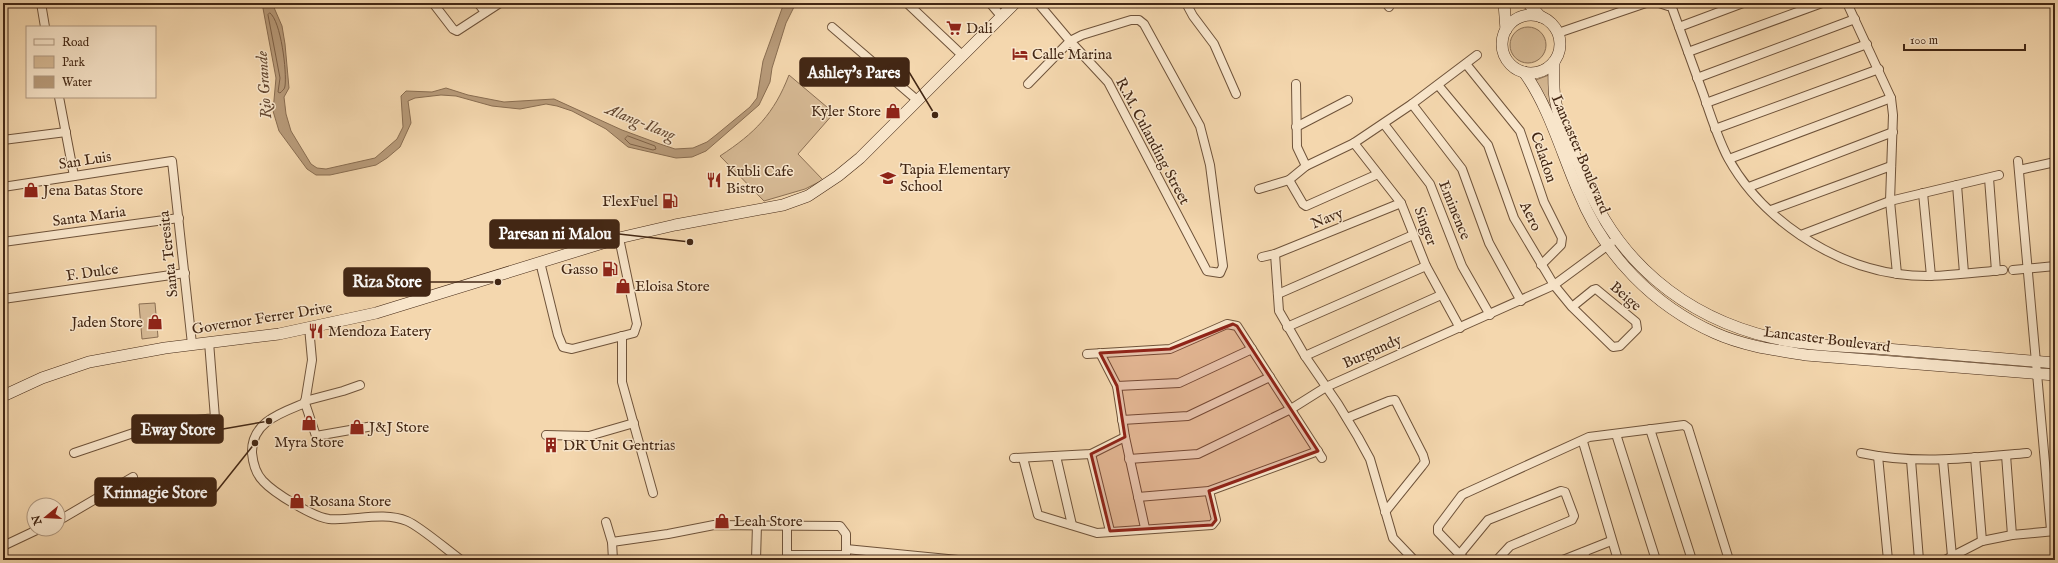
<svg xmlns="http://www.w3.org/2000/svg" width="2058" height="563" font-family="'IM FELL English',serif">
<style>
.green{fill:#d6b994;stroke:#8c7054}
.water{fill:#b89b7a;stroke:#896d51}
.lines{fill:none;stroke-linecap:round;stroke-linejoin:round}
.shore{stroke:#7e6147;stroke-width:1}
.minor-casing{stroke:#6f533a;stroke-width:10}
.secondary-casing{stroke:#432714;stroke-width:12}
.minor{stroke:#f8e5ca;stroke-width:8}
.secondary{stroke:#f8e5ca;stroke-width:11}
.marked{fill:#8f2418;fill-opacity:0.2;stroke:#8f2418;stroke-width:3;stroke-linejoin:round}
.labels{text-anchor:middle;stroke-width:3;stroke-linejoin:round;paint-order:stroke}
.poi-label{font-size:15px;fill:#432714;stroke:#f8e5ca;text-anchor:start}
.street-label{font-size:15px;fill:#432714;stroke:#f8e5ca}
.water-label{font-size:16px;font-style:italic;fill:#664a33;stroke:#f8e5ca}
.leader{fill:none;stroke:#432714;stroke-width:1.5}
.callout-dot{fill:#432714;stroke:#f8e5ca;stroke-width:1.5}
.callout{fill:#432714;stroke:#432714;stroke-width:1.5}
.callout-label{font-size:16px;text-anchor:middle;font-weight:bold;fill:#fff}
</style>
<rect width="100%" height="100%" fill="#f4d7ae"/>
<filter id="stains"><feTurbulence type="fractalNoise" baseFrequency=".005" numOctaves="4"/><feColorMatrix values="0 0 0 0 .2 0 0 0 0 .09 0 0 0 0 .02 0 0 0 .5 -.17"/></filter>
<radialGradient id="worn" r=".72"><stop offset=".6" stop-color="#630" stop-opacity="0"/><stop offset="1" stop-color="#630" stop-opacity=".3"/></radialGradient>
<!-- green -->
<g class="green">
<circle cx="1528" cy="45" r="18"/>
<path d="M 789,75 L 834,113 L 798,154 L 823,180 L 805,189 L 764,201 L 720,156 C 755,133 774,114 789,75 Z"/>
<polygon points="1549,75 1553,114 1547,100 1533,81"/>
<polygon points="155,303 158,337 142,339 139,304"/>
</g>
<!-- water -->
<polygon class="water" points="262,3 272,3 282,26 285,44 289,88 284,97 286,114 291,131 311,164 317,168 326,169 375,158 397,139 403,127 401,96 406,91 432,92 446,88 468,95 504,102 554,99 622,130 660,144 675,149 693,148 707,142 716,135 750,107 757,98 763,61 784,3 796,3 786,23 772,68 770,82 759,105 706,151 692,157 676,158 628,147 606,129 572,111 557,106 546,104 520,109 492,106 456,96 441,95 415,98 408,101 411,123 400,147 387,158 376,165 330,175 316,175 307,169 279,131 273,111 276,78"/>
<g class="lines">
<!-- shore -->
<g class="shore">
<path d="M 270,13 C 281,21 287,72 285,86 C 285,89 282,91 280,93 L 278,92 L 280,78 L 268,15 Z"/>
<polygon points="628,136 655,146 656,149 653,150 630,144 625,139"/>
</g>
<defs>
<g id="minor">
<polyline points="41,3 45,27"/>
<polyline points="433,3 453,29 457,31 500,3"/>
<polyline points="478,3 485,12"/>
<polyline points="907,3 963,56"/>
<polyline points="990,3 1001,16"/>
<polyline points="1186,3 1193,16 1214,44 1236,94"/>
<polyline points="1386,3 1389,7"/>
<polyline points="1659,3 1668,6 1674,3"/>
<polyline points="1847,3 1891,98 1893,115 1890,201 1897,274"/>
<path d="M 1671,5 C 1682,35 1693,66 1704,96 C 1711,117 1718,139 1728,158 C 1761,218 1831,265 1898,274 C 1933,279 1969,273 2003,270"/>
<polyline points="832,27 917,100"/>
<polyline points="1679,27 1743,3"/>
<polyline points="1558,33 1646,3"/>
<polyline points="1688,52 1822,3"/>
<polyline points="1466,64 1520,131 1544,202 1562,238 1561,245 1541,265"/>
<polyline points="1697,78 1855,19"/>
<polyline points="1028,84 1070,41 1082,35 1131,20 1139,20 1144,24 1200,126 1210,165 1223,266 1220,273 1207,271 1108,82 1070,41 1038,3"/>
<polyline points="1296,84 1297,147 1306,166"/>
<polyline points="1438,85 1488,145 1514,218 1554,285 1572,307 1613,347 1620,346 1637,329 1636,322 1596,289 1593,290 1572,307"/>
<polyline points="59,97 74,176"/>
<polyline points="1706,103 1867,44"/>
<polyline points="1412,104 1462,169 1489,243 1521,301"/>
<polyline points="1384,124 1430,184 1462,266 1490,315"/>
<polyline points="1296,127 1348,100"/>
<polyline points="1715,129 1879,69"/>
<polyline points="3,140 66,132"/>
<polyline points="1354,143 1401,203 1426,266 1460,328"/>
<polyline points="1729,159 1891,98"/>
<polyline points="2018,161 2051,530"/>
<polyline points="2019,170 2055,162"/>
<polyline points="1989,178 1996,271"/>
<polyline points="1289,180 1303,204 1306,206 1378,174"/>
<polyline points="1957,185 1964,273"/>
<polyline points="3,187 172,161 192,344"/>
<polyline points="1749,187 1893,132"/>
<polyline points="1259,189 1289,180 1306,166 1354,143 1412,104 1477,55"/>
<polyline points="1923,193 1931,276"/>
<polyline points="1771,210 1891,166"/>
<polyline points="1801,235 1890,201 1999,175"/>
<polyline points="3,242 179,218"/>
<polyline points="1275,254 1279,311 1305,356 1338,404 1358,437 1370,459 1393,538 1414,560"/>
<polyline points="1262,257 1275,254 1401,203"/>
<polyline points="540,262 558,335 563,347 572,349 634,333 637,324 619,238"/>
<polyline points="2013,270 2055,266"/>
<polyline points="1278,294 1413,235"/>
<polyline points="3,299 185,273"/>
<path d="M 309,327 L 312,360 L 305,403 C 281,413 251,422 252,453 C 253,463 256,474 263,481 C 274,493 313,517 329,519 C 354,521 383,511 407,521 C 421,527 447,550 461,560"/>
<polyline points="1287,327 1426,266"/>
<polyline points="622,336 622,382 653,493"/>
<polyline points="1100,353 1117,386 1125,437 1145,528"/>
<polyline points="1087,354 1170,349 1227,324 1237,326 1322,458"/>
<polyline points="1305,356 1441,295"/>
<polyline points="1117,386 1179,383 1252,349"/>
<polyline points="305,401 343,391 360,385"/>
<polyline points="305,403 316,436 373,426"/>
<polyline points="1347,418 1389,401 1395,400 1423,455 1425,462 1422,466 1385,512"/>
<polyline points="1122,420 1188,416 1270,377"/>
<polyline points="1650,429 1692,560"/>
<polyline points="1616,434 1656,560"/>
<polyline points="546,435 589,436 634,423"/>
<polyline points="1583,442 1618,560"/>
<polyline points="74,453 160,424 215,418 209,342"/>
<path d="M 1861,453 C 1917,465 1971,458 2027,453"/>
<polyline points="1091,454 1110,531"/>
<polyline points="2006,455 2012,535"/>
<polyline points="1056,456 1072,525"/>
<polyline points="1878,456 1888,560"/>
<polyline points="1975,457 1982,541"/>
<polyline points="1014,458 1091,454 1125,437"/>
<polyline points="1023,458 1038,515 1097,533 1212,525 1216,520 1209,491"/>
<polyline points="1129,459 1198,454 1291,409 1326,387 1554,285 1611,243"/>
<polyline points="1911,460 1919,560"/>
<polyline points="1943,460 1952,556"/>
<polyline points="1138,497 1209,491 1318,451"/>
<polyline points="58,521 133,477"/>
<polyline points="606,522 612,542"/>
<polyline points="787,525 787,560"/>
<polyline points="3,546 39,529"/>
<polyline points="846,549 958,560"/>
<polyline points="1584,552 1586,560"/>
<polyline points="1460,554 1488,520 1561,491 1565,492 1574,516 1572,520 1510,546 1497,560"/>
<polyline points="787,555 846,555"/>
<polyline points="613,560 612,542 668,534 714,525 840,526 846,534 846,560"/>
<polyline points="756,560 757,524"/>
<polyline points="1465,560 1438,532 1438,527 1462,495 1466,493 1589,437 1684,425 1688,428 1729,560"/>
<polyline points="1563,560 1611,541"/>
<polyline points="1945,560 1982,541 2012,535 2055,531"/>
</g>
<g id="secondary">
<polyline points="1504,3 1506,30"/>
<polyline points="1528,3 1541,17"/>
<circle cx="1531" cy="44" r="29"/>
<path d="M 1554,62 C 1554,74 1553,86 1555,98 C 1559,124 1573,149 1582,173 C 1615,260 1683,317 1773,338 C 1809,346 1849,346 1886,349 C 1942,354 1999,358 2055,363"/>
<path d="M 1524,72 C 1550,109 1561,152 1579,193 C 1604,255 1654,306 1715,333 C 1744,346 1775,350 1806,355 L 2055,375"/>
<polyline points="3,396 42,378 89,362 165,348 279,334 376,313 619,238 675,225 783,205 808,196 838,176 860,158 1015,3"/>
</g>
</defs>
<!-- minor casing -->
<use href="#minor" class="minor-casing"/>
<!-- secondary casing -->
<use href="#secondary" class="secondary-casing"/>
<!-- minor -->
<use href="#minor" class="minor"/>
<!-- secondary -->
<use href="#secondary" class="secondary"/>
</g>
<!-- marked area -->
<path class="marked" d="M 1233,324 L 1237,326 L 1318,451 L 1209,491 L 1216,520 L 1212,525 L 1110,531 L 1091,454 L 1125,437 L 1117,386 L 1100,353 L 1170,349 Z"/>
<!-- icons -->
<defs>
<symbol id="supermarket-bare" viewBox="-9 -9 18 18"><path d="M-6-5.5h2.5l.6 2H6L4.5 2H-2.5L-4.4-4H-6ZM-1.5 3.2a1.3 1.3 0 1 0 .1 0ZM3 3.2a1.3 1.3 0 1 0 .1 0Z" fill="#8f2418" stroke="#f8e5ca" stroke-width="2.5" paint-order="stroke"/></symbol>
<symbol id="hotel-bare" viewBox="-9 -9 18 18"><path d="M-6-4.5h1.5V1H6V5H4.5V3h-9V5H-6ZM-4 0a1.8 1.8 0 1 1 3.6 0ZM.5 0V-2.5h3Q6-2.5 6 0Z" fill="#8f2418" stroke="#f8e5ca" stroke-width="2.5" paint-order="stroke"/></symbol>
<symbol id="shop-bare" viewBox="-9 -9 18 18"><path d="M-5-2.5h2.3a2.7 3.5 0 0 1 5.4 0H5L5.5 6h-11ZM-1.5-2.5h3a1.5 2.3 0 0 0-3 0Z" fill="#8f2418" stroke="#f8e5ca" stroke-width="2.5" paint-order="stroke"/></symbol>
<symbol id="school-bare" viewBox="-9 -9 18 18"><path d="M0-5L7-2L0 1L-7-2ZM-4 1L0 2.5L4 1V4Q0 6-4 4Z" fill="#8f2418" stroke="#f8e5ca" stroke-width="2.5" paint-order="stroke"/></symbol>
<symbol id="restaurant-bare" viewBox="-9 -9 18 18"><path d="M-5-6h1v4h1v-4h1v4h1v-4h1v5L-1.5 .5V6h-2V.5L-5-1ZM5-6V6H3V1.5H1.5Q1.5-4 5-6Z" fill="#8f2418" stroke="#f8e5ca" stroke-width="2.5" paint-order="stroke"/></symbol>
<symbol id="fuel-bare" viewBox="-9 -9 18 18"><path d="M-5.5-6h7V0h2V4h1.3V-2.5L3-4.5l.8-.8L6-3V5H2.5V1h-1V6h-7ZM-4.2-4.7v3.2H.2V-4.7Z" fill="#8f2418" stroke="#f8e5ca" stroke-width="2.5" paint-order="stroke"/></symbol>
<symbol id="building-bare" viewBox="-9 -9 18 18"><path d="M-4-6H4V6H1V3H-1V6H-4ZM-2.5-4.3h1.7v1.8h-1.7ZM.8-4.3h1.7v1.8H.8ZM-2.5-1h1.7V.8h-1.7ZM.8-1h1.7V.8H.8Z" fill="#8f2418" stroke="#f8e5ca" stroke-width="2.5" paint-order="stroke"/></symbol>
</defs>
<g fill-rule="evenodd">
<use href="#supermarket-bare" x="943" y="17" width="22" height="22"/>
<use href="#hotel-bare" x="1009" y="43" width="22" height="22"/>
<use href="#shop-bare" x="882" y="100" width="22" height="22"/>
<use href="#school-bare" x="877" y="167" width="22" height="22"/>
<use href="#restaurant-bare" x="703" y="169" width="22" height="22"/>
<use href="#shop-bare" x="20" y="179" width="22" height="22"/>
<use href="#fuel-bare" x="659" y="190" width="22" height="22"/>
<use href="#fuel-bare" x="599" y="258" width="22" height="22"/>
<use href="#shop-bare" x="612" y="275" width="22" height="22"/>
<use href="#shop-bare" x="144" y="311" width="22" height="22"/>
<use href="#restaurant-bare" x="305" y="320" width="22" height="22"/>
<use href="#shop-bare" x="298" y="412" width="22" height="22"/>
<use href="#shop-bare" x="346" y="416" width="22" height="22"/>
<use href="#building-bare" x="540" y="434" width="22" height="22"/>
<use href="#shop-bare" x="286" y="490" width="22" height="22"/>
<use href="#shop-bare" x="711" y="510" width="22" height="22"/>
</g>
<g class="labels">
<!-- poi labels -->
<g class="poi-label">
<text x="966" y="33">Dali</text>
<text x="1032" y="59">Calle Marina</text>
<text x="881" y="116" text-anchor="end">Kyler Store</text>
<text x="900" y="174">Tapia Elementary<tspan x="900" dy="17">School</tspan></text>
<text x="726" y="176">Kubli Cafe<tspan x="726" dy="17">Bistro</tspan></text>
<text x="43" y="195">Jena Batas Store</text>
<text x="658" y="206" text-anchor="end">FlexFuel</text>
<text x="598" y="274" text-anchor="end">Gasso</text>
<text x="635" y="291">Eloisa Store</text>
<text x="143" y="327" text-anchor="end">Jaden Store</text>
<text x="328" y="336">Mendoza Eatery</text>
<text x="369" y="432">J&amp;J Store</text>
<text x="309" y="447" text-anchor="middle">Myra Store</text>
<text x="563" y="450">DR Unit Gentrias</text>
<text x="309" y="506">Rosana Store</text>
<text x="734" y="526">Leah Store</text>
</g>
<!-- street labels -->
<g class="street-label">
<text transform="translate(1153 141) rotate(62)" y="5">R.M. Culanding Street</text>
<text transform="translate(1581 154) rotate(67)" y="5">Lancaster Boulevard</text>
<text transform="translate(1544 157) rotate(71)" y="5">Celadon</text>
<text transform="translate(85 160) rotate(-9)" y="5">San Luis</text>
<text transform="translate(1455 210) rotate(68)" y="5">Eminence</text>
<text transform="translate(89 216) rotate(-8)" y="5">Santa Maria</text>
<text transform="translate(1531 216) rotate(64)" y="5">Aero</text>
<text transform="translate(1327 218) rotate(-22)" y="5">Navy</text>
<text transform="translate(1426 226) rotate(69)" y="5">Singer</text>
<text transform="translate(168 254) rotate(-96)" y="5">Santa Teresita</text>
<text transform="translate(92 272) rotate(-8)" y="5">F. Dulce</text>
<text transform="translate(1626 296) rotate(41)" y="5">Beige</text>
<text transform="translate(262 318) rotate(-9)" y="5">Governor Ferrer Drive</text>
<text transform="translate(1827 339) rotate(7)" y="5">Lancaster Boulevard</text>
<text transform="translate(1372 351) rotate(-24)" y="5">Burgundy</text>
</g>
<!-- water labels -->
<g class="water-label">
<text transform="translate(263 85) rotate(-94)" y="6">Rio Grande</text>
<text transform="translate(641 121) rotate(22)" y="6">Alang-Ilang</text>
</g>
</g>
<!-- callouts -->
<path class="leader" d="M935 115L909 72M690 242L619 234M498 282L430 282M269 421L223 429M255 443L216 492"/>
<g class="callout-dot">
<circle cx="935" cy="115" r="4"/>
<circle cx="690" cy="242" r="4"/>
<circle cx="498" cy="282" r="4"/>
<circle cx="269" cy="421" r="4"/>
<circle cx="255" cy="443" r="4"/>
</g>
<g class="callout">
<rect x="800" y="58" width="109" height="28" rx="4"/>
<rect x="490" y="220" width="129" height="28" rx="4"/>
<rect x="344" y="268" width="86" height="28" rx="4"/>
<rect x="132" y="415" width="91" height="28" rx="4"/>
<rect x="95" y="478" width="121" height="28" rx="4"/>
</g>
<g class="callout-label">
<text x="854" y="78">Ashley's Pares</text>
<text x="555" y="239">Paresan ni Malou</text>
<text x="387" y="287">Riza Store</text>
<text x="178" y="435">Eway Store</text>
<text x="155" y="498">Krinnagie Store</text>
</g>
<!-- margin -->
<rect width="2058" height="563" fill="none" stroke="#f4d7ae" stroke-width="16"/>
<rect x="4" y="4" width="2050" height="555" fill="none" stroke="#432714" stroke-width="2"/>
<rect x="8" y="8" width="2042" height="547" fill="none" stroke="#432714"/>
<!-- legend -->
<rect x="26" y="26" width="130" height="72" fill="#f8e5ca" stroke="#b09981"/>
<rect x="34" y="39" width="20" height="6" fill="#f8e5ca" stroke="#b09981"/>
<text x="62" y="46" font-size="12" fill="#432714">Road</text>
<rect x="34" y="56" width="20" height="12" fill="#d6b994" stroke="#b09981"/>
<text x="62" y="66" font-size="12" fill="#432714">Park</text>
<rect x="34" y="76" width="20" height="12" fill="#b89b7a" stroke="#b09981"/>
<text x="62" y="86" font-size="12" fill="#432714">Water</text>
<!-- north arrow -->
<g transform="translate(46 517) rotate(252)"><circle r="19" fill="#f8e5ca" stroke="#b09981"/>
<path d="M0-3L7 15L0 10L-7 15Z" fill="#8f2418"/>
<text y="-6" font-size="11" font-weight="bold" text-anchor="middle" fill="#432714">N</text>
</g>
<!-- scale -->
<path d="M1904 44v6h121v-6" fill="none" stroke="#432714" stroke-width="2"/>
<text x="1910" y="44" font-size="12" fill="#432714" stroke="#f8e5ca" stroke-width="3" paint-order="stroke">100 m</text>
<rect width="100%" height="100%" filter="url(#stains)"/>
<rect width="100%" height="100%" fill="url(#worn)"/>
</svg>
